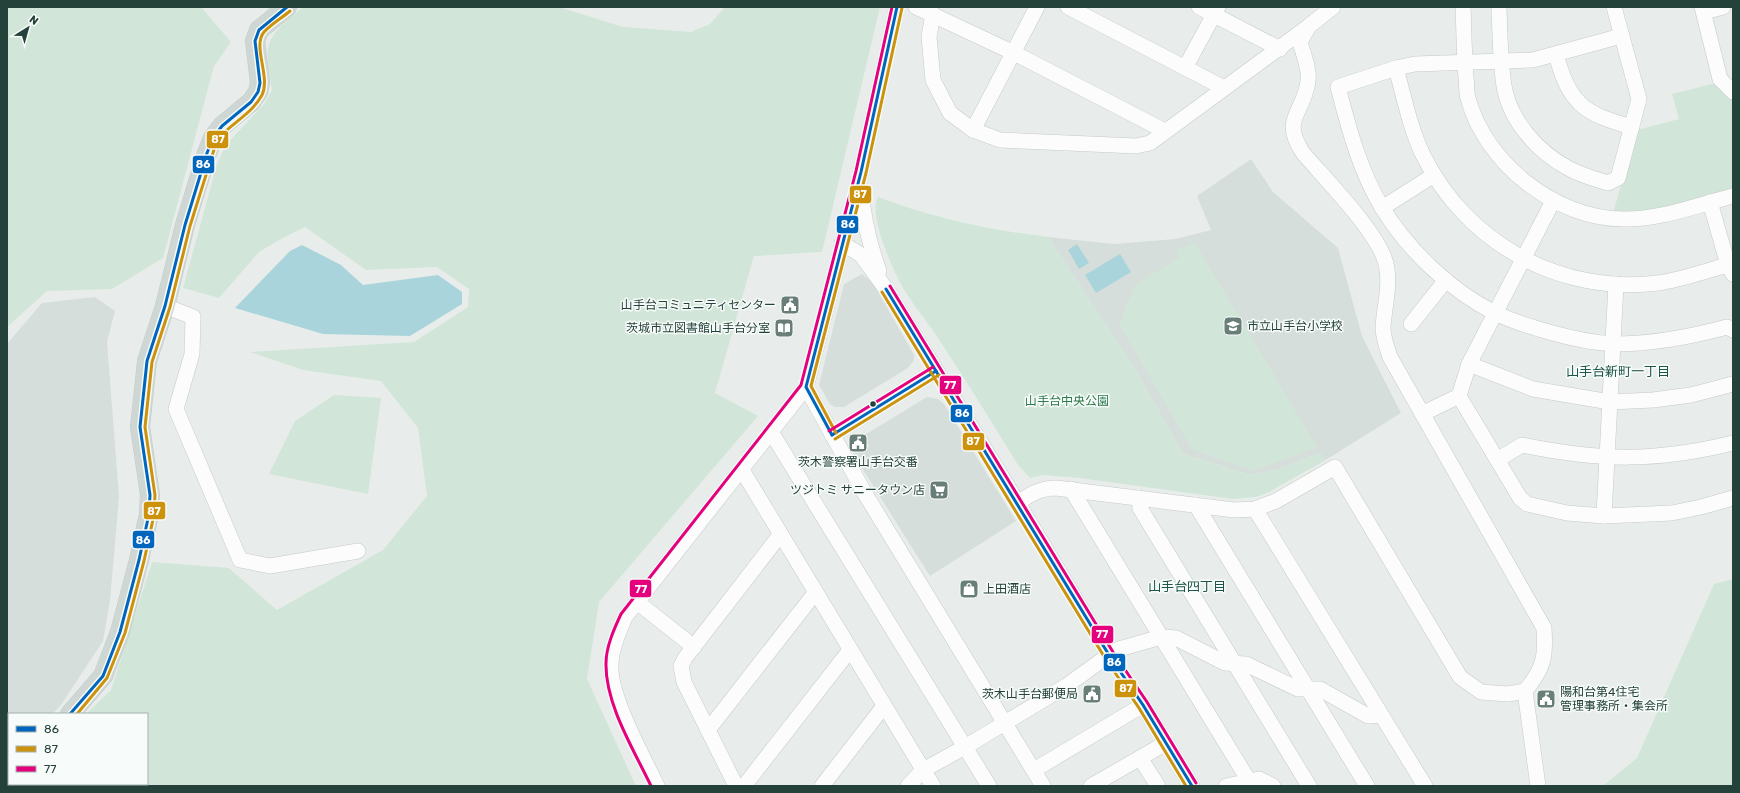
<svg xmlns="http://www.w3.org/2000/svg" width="1740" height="793" font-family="Rubik,'Noto Sans JP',sans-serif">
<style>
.built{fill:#d6dedb}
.green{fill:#d1e6d8}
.water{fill:#a9d4db}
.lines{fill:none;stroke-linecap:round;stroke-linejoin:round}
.minor-casing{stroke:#c5cac8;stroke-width:16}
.major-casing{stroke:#c3ccc9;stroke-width:20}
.minor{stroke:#fcfcfc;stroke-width:15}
.major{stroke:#cfd7d5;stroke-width:19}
.bus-1-casing{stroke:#f7fbf9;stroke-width:6}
.bus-2-casing{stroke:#f7fbf9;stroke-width:6}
.bus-3-casing{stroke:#f7fbf9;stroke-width:6}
.bus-1{stroke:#0065bd;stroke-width:3}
.bus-2{stroke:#cd920c;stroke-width:3}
.bus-3{stroke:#e5007d;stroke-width:3}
.bus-dot{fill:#24423a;stroke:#f7fbf9;stroke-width:1.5}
.labels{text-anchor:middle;stroke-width:3;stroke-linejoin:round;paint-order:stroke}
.poi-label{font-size:12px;fill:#24423a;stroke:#f7fbf9;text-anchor:end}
.park-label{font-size:12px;fill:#2d7a4b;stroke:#f7fbf9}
.neighbourhood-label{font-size:13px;fill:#1f5548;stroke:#f7fbf9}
.line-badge{stroke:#f7fbf9;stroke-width:1.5}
.badge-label{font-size:11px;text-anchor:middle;font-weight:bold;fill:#fff}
</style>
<rect width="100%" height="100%" fill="#e8edeb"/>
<!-- built -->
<g class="built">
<polygon points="1251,159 1273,192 1338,248 1362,336 1401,413 1324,461 1320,453 1279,469 1250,475 1183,454 1132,364 1048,237 1114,244 1175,239 1211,230 1197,196"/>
<polygon points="862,274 873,283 914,355 914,360 908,368 844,407 835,407 830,404 819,385 844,284"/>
<polygon points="95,297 115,311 107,342 119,497 110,601 103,641 61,705 52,714 9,714 9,757 7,759 7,344 42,303"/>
<polygon points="927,397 938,399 944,404 1016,521 930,576 853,454 869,446 863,436"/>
</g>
<!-- green -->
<g class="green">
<polygon points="7,7 201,7 231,42 214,66 163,258 112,289 47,291 7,327"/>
<path d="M 303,7 L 559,7 L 623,27 L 691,32 L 710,24 L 725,7 L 880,7 L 822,252 L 754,256 L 715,393 L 758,416 L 599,602 L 587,679 L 636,786 L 68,786 L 70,784 L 147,784 L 147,714 L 86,714 L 111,690 L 152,562 L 229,568 L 277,610 L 383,550 L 427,496 L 418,428 L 381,381 L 303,370 L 250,352 L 414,342 L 468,307 L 469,289 L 437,267 L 366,270 L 305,227 L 281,239 L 259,252 L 219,298 L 183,288 L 217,164 L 225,146 L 264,104 L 272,90 C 263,42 265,38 303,7 Z"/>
<polygon points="1716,83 1733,99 1733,192 1657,212 1613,213 1638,128 1641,129 1679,119 1672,94"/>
<path d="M 878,197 C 933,218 990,230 1048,237 L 1132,364 L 1183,454 L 1250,475 L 1279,469 L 1320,453 L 1324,461 L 1269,492 L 1256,497 L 1233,499 L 1079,478 L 1043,475 L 1030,478 L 1018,465 C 992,423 966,380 938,338 C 927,321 912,304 902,286 C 892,268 868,215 878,197 Z"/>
<polygon points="1195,243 1317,447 1253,471 1192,449 1119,324 1135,285 1179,258 1177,250"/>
<polygon points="334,395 381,398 368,494 269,474 295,421"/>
<polygon points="1733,579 1733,786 1603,786 1637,758 1714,584"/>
</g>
<!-- water -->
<g class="water">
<polygon points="1077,244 1089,263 1079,269 1068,250"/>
<polygon points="302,245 341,265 363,285 438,275 462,292 462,304 410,336 323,334 235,308 290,251"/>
<polygon points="1120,254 1131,272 1096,293 1085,275"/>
</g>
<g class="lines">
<defs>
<g id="minor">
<polyline points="916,7 1014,53 1165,131"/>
<polyline points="1068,7 1224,88"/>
<polyline points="1199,7 1280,49"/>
<path d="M 1463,7 C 1464,30 1464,54 1466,77 C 1467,84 1466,92 1468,98 C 1485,163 1556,219 1623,219 C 1660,220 1697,205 1733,196"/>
<path d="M 1499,7 C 1500,33 1500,60 1504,86 C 1510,121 1538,152 1568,168 C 1580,175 1595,179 1608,183 L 1618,178 L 1639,99 L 1614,7"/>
<polyline points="1702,7 1720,79 1733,92"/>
<polyline points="1704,12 1723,7"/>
<polyline points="933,14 929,37 933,80 950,113 973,130 1000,140 1136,146 1150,143 1309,26 1333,7"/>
<path d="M 1621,36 L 1533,60 L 1415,64 L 1396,68 L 1338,87 C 1349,129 1360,172 1383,209 C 1408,250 1451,291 1495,313 C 1512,321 1531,327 1549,332 C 1570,338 1592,343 1614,344 C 1653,344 1690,337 1727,327 L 1733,330"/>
<path d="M 1556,54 C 1569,104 1584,114 1632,127"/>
<polyline points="1185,68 1218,7"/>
<path d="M 1396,68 C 1404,97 1410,128 1423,155 C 1466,243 1560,295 1658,283 C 1681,280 1705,271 1728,265"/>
<polyline points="973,130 1037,7"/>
<path d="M 861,188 C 863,217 869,243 879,271"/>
<polyline points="1553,201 1469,364 1459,396 1520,498 1527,504 1567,513 1604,516 1672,513 1701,507 1733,498"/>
<polyline points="1710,202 1728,265 1733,274"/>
<polyline points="1382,208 1434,175"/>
<polyline points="842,243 861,255 886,289 1018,503 1109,655 1143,705 1192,786"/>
<polyline points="165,306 193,317 192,354 176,409 240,560 270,566 358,551"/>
<polyline points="1411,324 1446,280"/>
<polyline points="1469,364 1533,389 1610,402 1653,400 1691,395 1733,384"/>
<polyline points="806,387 864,492 1043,786"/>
<polyline points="1422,414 1459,396"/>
<polyline points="771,432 989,786"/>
<polyline points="832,435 936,371"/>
<path d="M 1497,460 L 1522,445 C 1600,461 1656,462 1733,443"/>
<polyline points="742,470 933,786"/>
<polyline points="1071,489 1252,786"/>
<polyline points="1139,498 1140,508 1309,786"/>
<path d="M 1018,503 C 1030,494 1041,488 1056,488 L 1234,510 L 1255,509 L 1276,501 L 1335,467 L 1460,677 L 1481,692 L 1508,694 L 1525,691 C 1544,668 1546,657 1544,628 L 1390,357 C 1387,348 1383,337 1383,328 C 1384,307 1391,285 1386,264 C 1379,233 1325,179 1303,153 C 1280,118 1304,114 1308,81 C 1310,70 1303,53 1300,42 L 1309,26"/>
<polyline points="1196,505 1367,786"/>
<polyline points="1255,509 1425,786"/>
<polyline points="1604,516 1616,284"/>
<polyline points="637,602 694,647"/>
<polyline points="1525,691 1538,786"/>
<polyline points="708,730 815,593"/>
<polyline points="1140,758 1158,786"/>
<polyline points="1034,770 1143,705"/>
<path d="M 657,786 C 643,756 608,694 611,663 C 612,646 619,632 625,617 L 806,387 L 861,172 L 897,7"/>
<polyline points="736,786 684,682 681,666 685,658 780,535"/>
<polyline points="744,786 850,650"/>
<polyline points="822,786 884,706"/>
<polyline points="908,786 923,770 965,747 1066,686 1109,655 1119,649 1161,637 1176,638 1225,663 1246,664 1298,689 1320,689 1368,716 1381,715"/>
<polyline points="1091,786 1166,743"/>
<polyline points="1226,786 1259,779 1273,786"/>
</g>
<g id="major">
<polyline points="70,714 103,676 120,632 139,560 149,514 150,495 140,427 147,361 165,306 185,225 207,153 213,138 222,126 251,102 258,92 260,83 255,41 259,30 287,7"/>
<polyline points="7,773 9,771"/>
</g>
</defs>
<!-- minor casing -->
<use href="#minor" class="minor-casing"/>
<!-- major casing -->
<use href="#major" class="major-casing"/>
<!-- minor -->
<use href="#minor" class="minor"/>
<!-- major -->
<use href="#major" class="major"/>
<defs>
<g id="bus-1">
<polyline points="886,289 1109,655 1143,705 1192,786"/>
<polyline points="832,435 806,387 861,172 897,7"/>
<polyline points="832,435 936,371"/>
<polyline points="70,714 103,676 120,632 139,560 149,514 150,495 140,427 147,361 165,306 185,225 207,153 213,138 222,126 251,102 258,92 260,83 255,41 259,30 287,7"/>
</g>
<g id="bus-2">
<polyline points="882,292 1105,658 1139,708 1186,786"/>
<polyline points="836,433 811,386 866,173 902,8"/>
<polyline points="835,439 939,375"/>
<path d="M 77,714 L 107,678 L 125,633 L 144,561 L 154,515 L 155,495 L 145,427 L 152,362 L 170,307 L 190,226 L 217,140 C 230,124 252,114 262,95 C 271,77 252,46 264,32 C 271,24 282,18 290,11"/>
</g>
<g id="bus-3">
<polyline points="890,286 1113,652 1147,702 1196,783"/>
<polyline points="829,431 933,367"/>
<path d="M 651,786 C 634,750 605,704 606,663 C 606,647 614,629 621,614 L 801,385 L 856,171 L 892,7"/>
</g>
</defs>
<!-- bus-1 casing -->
<use href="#bus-1" class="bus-1-casing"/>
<!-- bus-2 casing -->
<use href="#bus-2" class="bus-2-casing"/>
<!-- bus-3 casing -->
<use href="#bus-3" class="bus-3-casing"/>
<!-- bus-1 -->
<use href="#bus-1" class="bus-1"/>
<!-- bus-2 -->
<use href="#bus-2" class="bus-2"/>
<!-- bus-3 -->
<use href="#bus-3" class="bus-3"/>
</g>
<!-- icons -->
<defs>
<symbol id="civic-square" viewBox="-11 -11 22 22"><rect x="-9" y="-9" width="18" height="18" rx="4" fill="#697e78" stroke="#f7fbf9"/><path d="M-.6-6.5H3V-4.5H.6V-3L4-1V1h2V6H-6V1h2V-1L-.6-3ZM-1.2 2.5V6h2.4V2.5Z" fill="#fff"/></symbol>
<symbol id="school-square" viewBox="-11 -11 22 22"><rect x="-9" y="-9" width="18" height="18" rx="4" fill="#697e78" stroke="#f7fbf9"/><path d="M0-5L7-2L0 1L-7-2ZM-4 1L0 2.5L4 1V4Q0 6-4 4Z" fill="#fff"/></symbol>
<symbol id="library-square" viewBox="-11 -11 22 22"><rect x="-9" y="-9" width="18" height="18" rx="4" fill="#697e78" stroke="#f7fbf9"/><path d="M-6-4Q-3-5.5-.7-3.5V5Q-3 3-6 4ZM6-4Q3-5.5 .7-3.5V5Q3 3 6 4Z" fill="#fff"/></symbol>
<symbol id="supermarket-square" viewBox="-11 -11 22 22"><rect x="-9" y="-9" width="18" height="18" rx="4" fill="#697e78" stroke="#f7fbf9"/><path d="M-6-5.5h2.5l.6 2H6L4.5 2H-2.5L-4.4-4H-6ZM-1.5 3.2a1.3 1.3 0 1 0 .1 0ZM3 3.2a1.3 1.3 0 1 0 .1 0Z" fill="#fff"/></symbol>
<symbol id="shop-square" viewBox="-11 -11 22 22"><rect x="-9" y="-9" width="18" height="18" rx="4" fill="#697e78" stroke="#f7fbf9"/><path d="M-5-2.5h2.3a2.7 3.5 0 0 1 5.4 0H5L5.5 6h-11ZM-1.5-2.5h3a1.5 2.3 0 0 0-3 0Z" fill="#fff"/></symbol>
</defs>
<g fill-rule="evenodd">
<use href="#civic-square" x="779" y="294" width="22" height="22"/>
<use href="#school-square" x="1222" y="315" width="22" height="22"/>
<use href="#library-square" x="773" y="317" width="22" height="22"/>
<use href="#civic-square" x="847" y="432" width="22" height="22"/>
<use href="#supermarket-square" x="928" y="479" width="22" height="22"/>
<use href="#shop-square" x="958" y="578" width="22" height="22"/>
<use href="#civic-square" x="1081" y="683" width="22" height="22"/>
<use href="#civic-square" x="1535" y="688" width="22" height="22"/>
</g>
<!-- markers -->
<circle class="bus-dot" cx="873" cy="404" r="3.5"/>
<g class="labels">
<!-- poi labels -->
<g class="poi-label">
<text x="776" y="309">山手台コミュニティセンター</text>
<text x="1247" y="330" text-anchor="start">市立山手台小学校</text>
<text x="770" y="332">茨城市立図書館山手台分室</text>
<text x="858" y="466" text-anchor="middle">茨木警察署山手台交番</text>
<text x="925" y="494">ツジトミ サニータウン店</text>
<text x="983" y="593" text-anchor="start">上田酒店</text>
<text x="1560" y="696" text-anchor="start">陽和台第4住宅<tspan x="1560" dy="14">管理事務所・集会所</tspan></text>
<text x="1078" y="698">茨木山手台郵便局</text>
</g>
<!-- park labels -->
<g class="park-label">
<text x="1067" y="405">山手台中央公園</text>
</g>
<!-- neighbourhood labels -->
<g class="neighbourhood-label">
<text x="1618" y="376">山手台新町一丁目</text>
<text x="1187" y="591">山手台四丁目</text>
</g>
</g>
<g class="line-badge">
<rect x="206" y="130" width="23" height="19" rx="4" fill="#cd920c"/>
<rect x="192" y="155" width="23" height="19" rx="4" fill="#0065bd"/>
<rect x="849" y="185" width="23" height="19" rx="4" fill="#cd920c"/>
<rect x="836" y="215" width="23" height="19" rx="4" fill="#0065bd"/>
<rect x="939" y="375" width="23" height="20" rx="4" fill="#e5007d"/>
<rect x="950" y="404" width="23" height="19" rx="4" fill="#0065bd"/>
<rect x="962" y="432" width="23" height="19" rx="4" fill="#cd920c"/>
<rect x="143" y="501" width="23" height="19" rx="4" fill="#cd920c"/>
<rect x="132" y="530" width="23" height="19" rx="4" fill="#0065bd"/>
<rect x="629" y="579" width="23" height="19" rx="4" fill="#e5007d"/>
<rect x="1091" y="625" width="23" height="19" rx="4" fill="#e5007d"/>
<rect x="1103" y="653" width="23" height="19" rx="4" fill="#0065bd"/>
<rect x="1114" y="679" width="23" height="19" rx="4" fill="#cd920c"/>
</g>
<g class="badge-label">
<text x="218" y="143">87</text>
<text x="203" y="168">86</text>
<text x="860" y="198">87</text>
<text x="848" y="228">86</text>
<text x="950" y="389">77</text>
<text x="962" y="417">86</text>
<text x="973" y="445">87</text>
<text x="154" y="515">87</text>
<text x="143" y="544">86</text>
<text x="641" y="593">77</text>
<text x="1102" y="638">77</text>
<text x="1114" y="666">86</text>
<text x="1126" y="692">87</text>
</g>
<!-- border -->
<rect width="1740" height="793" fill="none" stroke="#24423a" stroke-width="16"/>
<!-- legend -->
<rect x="8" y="713" width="140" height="72" fill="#f7fbf9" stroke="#a3b1ad"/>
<rect x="16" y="726" width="20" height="6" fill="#0065bd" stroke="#a3b1ad"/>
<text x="44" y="733" font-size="12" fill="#24423a">86</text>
<rect x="16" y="746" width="20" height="6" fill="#cd920c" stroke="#a3b1ad"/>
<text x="44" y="753" font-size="12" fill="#24423a">87</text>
<rect x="16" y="766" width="20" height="6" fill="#e5007d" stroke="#a3b1ad"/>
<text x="44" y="773" font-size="12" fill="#24423a">77</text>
<!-- north arrow -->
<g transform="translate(28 28) rotate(37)" stroke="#f7fbf9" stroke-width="3" paint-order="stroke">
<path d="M0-3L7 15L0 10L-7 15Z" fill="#24423a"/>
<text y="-6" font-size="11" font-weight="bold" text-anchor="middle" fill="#24423a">N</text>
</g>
</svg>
